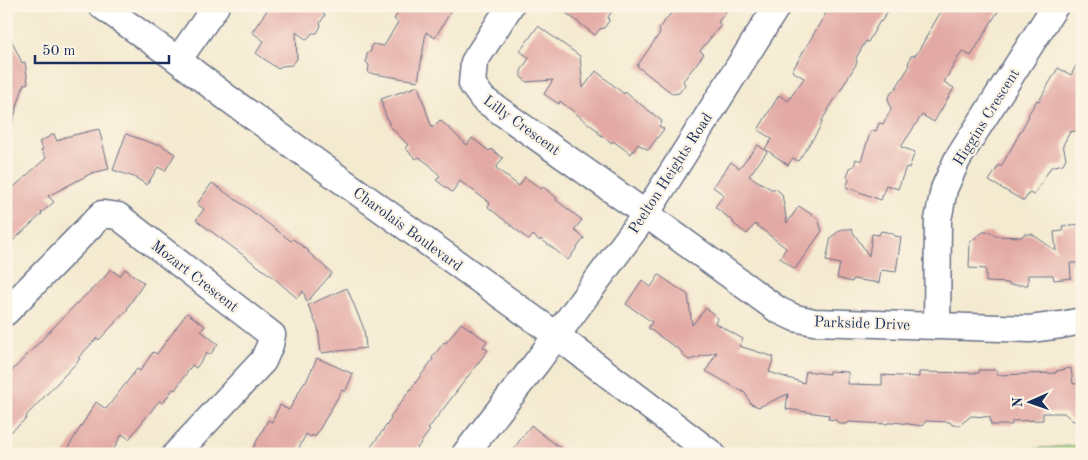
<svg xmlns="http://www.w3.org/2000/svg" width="1088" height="460" font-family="'Old Standard TT',serif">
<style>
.green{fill:#9fcc79;stroke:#5d7e6c}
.building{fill:#e3a9a4}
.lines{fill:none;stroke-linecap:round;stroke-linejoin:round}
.minor-casing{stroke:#677086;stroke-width:29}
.minor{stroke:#fff;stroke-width:26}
.labels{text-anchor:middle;stroke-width:4.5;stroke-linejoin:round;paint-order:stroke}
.street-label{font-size:15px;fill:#1b2f5e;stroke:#fcf5e5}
</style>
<rect width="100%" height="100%" fill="#fcf5e5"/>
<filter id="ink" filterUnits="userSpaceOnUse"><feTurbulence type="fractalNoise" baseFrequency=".02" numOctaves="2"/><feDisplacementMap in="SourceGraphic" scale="10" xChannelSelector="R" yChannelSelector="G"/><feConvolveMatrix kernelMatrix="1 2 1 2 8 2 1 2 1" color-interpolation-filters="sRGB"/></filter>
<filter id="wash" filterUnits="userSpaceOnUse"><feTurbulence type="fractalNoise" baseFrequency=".0096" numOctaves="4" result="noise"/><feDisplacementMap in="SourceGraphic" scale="20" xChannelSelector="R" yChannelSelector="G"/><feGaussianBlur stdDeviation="1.12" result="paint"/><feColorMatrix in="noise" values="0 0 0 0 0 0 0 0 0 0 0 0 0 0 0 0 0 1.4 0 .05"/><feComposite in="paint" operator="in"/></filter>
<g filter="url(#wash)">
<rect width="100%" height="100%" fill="#f4ead0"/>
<!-- green -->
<polygon class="green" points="1082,445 1082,454 963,454"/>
<g id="blocks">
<!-- building -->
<g class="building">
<polygon points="270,6 312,6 325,15 320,23 321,26 317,33 312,33 307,40 296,32 297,59 292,65 281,66 278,69 256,53 264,41 252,32"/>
<polygon points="402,6 454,6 435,38 426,32 418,81 368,73 369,65 366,62 367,54 371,51 372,44 384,46 398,22 394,19"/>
<polygon points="557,6 616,6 608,17 609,21 604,28 600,29 595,35"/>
<polygon points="677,6 730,6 718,22 721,25 700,51 704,54 683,81 685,85 679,93 673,94 637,66 660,33 659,28"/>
<polygon points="830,6 891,6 881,22 880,21 868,42 866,41 856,58 857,63 822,120 822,123 816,134 798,161 793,158 788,165 765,149 772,139 758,130 779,95 788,101 804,78 792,71"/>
<polygon points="944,6 1001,6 971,56 962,51 944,82 954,88 934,122 922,115 901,147 915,152 909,168 906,167 898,189 886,185 881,200 846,187 849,180 847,176 850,168 854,166 856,159 861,161 871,130 876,131 879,123 883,124 891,110 888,98 892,92 894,91 909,67 908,64 911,56 916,55"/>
<polygon points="538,26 580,56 583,88 596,71 624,94 625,92 662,121 659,126 664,129 648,150 638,144 631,154 613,141 612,143 598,133 598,131 560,101 559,104 544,94 553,80 527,82 521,77 521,71 529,58 520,51"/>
<polygon points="6,29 22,63 25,62 28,83 24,84 10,130 6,130"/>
<polygon points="1082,55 1082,126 1079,130 1070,132 1063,145 1066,158 1063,164 1051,167 1034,195 1029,193 1024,201 989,181 999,165 1001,167 1029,116 1028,115 1037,100 1039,101 1058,68 1071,75"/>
<polygon points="418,86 432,128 440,120 467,145 472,138 489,151 491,149 503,158 496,168 519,186 525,177 541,189 543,187 557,198 556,200 582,220 574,230 584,238 568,260 541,239 540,241 533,235 529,240 488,207 490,203 460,181 452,192 436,180 440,176 430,165 419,157 416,159 405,148 408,145 390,126 382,106 383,106 381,99"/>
<polygon points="99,129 109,169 92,173 48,196 54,202 41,213 42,214 6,247 6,194 46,158 41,150 43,149 39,142 54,134 57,141 65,137"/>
<polygon points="126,134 157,145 158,143 175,154 165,171 158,167 147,185 134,177 113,170"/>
<polygon points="758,145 767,152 749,176 771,189 776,189 782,194 787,223 799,206 818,219 822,231 795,269 780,258 786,248 755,224 747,234 733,223 734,222 715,207 724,195 713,187 731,162 739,168"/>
<polygon points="212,183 249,209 291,241 293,239 309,251 308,252 332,273 307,302 303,291 297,298 274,278 196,220 204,209 197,204"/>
<polygon points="1082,224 1082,263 1070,263 1071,278 1054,280 1053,275 1028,275 1028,285 1009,285 1009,283 986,282 986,269 969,268 970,242 983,232 991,232 995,236 1022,237 1024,234 1032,234 1056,251 1054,232 1063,231 1062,226"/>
<polygon points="842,229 851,229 869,256 872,234 879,235 881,231 892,233 895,236 901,237 896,272 881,270 879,283 853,279 852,282 837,278 840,264 826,261 831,237"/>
<polygon points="110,269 120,276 125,269 144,283 127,308 128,309 99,340 97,338 78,358 80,359 26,416 27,418 6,436 6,377 77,303 104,278"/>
<polygon points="659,275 688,295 692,325 706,308 718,318 715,323 743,339 739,346 774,357 769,372 804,383 806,371 829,374 829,371 848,372 848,384 882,385 882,375 919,377 919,372 979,373 979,370 997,370 997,375 1056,373 1056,371 1071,368 1073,384 1082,383 1082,419 1073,421 1064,413 1043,413 1043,420 1012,421 1012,425 991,425 990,417 971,416 960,425 952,425 950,422 926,421 922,426 895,422 895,423 887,423 887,424 849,422 847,424 839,424 836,420 828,419 829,415 786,409 788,394 759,407 751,404 745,393 706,371 717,352 689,360 682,355 682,352 648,328 652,322 626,304 642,280 651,287"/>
<polygon points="347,288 364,329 366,348 321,353 318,328 308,305"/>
<polygon points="187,313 205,326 201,331 218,344 210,355 207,353 196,368 192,365 175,390 173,389 163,403 159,401 129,439 122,434 111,454 64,454 96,402 106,409 137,369 140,371 153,352 157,354"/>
<polygon points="461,323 487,341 483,347 488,350 428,429 430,430 413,454 366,454 391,419 390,417 433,359 432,358 444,342 446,343"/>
<polygon points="317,358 353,374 345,392 342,390 315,437 312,435 311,437 306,434 296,454 250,454 268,420 272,422 280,405 289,410 305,381 306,382"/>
<polygon points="531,425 547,438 569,454 510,454"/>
</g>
</g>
</g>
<g filter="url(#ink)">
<use href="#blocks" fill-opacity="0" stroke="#677086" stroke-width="1"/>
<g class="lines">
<defs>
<g id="minor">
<polyline points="102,6 178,60 226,97 556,335 712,454"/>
<polyline points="510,6 474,62 472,84 483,99 646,214 778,310 795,318 814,322 1030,329 1061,325 1082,321"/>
<polyline points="178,60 216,6"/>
<polyline points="6,312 102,214 118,216 272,335 270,345 263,361 176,454"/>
<polyline points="937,325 938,220 944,189 957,160 1055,6"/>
<polyline points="465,454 537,362 646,214 777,6"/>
</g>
</defs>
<!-- minor casing -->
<use href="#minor" class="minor-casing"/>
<!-- minor -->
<use href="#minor" class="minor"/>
</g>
</g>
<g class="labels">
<!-- street labels -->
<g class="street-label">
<text transform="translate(986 117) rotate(-58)" y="5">Higgins Crescent</text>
<text transform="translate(522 125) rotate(36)" y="5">Lilly Crescent</text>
<text transform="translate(670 173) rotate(-57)" y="5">Peelton Heights Road</text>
<text transform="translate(408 229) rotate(36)" y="5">Charolais Boulevard</text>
<text transform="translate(195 276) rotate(38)" y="5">Mozart Crescent</text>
<text transform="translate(862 323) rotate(2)" y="5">Parkside Drive</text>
</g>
</g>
<!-- margin -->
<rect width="1088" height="460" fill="none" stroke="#fcf5e5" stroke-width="25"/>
<!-- north arrow -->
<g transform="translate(1030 402) rotate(268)" stroke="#fcf5e5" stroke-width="4" paint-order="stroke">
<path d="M0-4L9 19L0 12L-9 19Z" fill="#1b2f5e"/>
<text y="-8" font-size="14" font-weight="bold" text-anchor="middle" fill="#1b2f5e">N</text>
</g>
<!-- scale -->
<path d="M35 55v8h134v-8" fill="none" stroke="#1b2f5e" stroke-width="2.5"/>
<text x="42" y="55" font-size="15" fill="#1b2f5e" stroke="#fcf5e5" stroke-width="4" paint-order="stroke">50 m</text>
</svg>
